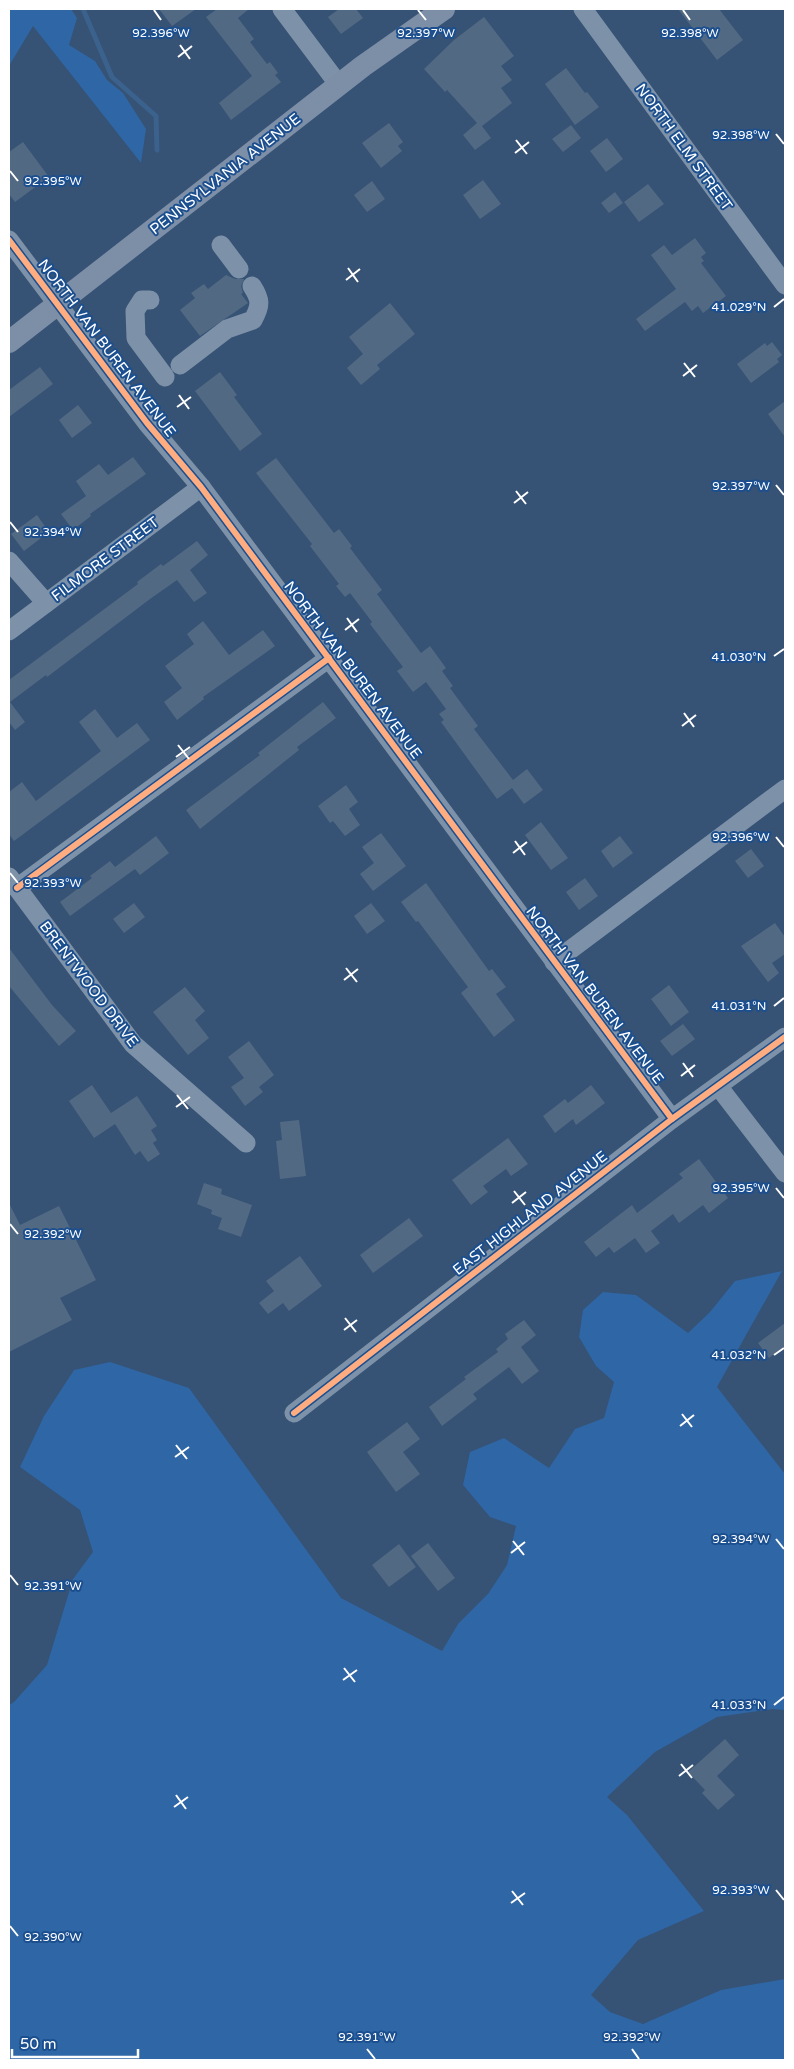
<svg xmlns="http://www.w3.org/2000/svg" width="794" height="2069" font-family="'Varela Round',sans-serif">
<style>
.green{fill:#2f66a5}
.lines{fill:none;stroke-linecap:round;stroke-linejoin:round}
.stream{stroke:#3b618d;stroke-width:5}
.building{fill:#526984}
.minor{stroke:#7d92a8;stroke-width:19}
.major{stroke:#7d8ea7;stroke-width:22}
.cycleway-casing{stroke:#1b4f8f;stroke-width:9}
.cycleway{stroke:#ffac80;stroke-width:6}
.ticks{fill:none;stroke:#fff;stroke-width:2}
.labels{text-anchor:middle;stroke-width:4;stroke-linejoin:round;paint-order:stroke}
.street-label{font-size:15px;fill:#fff;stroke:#1b4f8f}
.ticks-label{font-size:12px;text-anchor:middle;fill:#fff;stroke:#1b4f8f;stroke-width:4;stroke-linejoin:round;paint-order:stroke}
</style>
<rect width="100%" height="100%" fill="#365274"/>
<!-- green -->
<g class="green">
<polygon points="9,9 71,9 77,18 69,45 95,61 107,80 123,93 146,129 141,163 33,26 9,66"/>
<polygon points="782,1271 717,1387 785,1474 785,1710 773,1709 717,1717 655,1752 607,1797 627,1815 704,1911 638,1940 591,1995 610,2012 643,2024 721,1990 785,1979 785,2060 9,2060 9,1705 14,1702 47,1665 73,1579 93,1552 80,1510 20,1467 44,1416 74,1370 110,1362 189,1388 341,1598 442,1651 458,1624 488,1594 507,1565 516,1526 490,1517 463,1485 470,1452 504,1438 549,1468 575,1429 604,1418 614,1382 596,1366 579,1337 583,1310 603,1292 636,1295 688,1333 710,1312 735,1281"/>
</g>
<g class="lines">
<!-- stream -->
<polyline class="stream" points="83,9 112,77 156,116 157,150"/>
</g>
<!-- building -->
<g class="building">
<polygon points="159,9 196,9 172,26"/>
<polygon points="217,9 249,9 238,18 254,39 250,42 267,64 270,62 278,73 275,75 281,82 231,120 219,103 252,76 206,17"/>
<polygon points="339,9 356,9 363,18 341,34 328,17"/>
<polygon points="678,9 719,9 743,40 717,60"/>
<polygon points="484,17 514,56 501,66 512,80 501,88 512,103 482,126 491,138 475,150 463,135 477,123 447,90 445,92 424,69 454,40"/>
<polygon points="566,68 585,93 587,92 599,107 575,125 545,84"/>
<polygon points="389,123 403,142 398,146 402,151 381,168 362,143"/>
<polygon points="571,125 581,138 563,152 552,139"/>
<polygon points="607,138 623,159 606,172 590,151"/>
<polygon points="23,142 49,177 15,202 9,194 9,152"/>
<polygon points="483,180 501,204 480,219 463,195"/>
<polygon points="372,181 385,199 367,212 354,195"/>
<polygon points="648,184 664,204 639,222 624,202"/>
<polygon points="615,192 623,203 609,213 601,203"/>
<polygon points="695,238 706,253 701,257 704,261 701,263 726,296 703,313 698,306 692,311 685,302 645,331 636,319 676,289 651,255 664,245 672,255"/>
<polygon points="226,275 235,279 244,279 241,286 243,293 241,294 248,303 200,336 180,310 195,298 191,293 204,284 208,289"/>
<polygon points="390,303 415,334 377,365 380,369 361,385 347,368 363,354 349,337"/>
<polygon points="772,342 782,355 777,359 779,362 751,383 737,364 765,343 767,346"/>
<polygon points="40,367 53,384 9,417 9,390"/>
<polygon points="220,372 237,395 234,397 262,434 240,451 195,391"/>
<polygon points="785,401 785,437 768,414"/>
<polygon points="78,405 92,423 72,438 59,420"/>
<polygon points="133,457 146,474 90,514 91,516 73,530 61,514 86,496 76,481 99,464 108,475"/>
<polygon points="276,458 334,533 339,529 352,546 350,548 382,590 377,594 421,653 430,646 446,668 442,671 453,686 450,688 478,726 474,729 513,780 527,769 543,790 524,804 512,788 497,799 441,722 444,720 439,714 446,709 426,682 413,692 397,671 403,667 370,624 372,622 350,593 345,597 336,586 339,584 310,546 312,544 256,473"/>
<polygon points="37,515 49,532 24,551 11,534"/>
<polygon points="197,541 208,555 190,570 207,593 194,602 177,580 150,599 47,677 46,675 10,702 25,722 15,730 9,722 9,680 138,584 137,582 161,564 163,566"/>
<polygon points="203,621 229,655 263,630 275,646 203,697 204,699 177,720 164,702 182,688 165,666 194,644 187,634"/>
<polygon points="323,702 336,718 297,747 299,750 200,829 186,810 260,755 258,753"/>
<polygon points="95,709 117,738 137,723 150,740 14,841 9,834 9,792 22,782 36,801 101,751 79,722"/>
<polygon points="346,785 358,802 349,809 360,825 345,836 333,821 330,823 318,806"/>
<polygon points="541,822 568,858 551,870 525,835"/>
<polygon points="381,833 406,866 373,891 360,874 374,863 362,847"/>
<polygon points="156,836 169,853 140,875 135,869 70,916 60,902 92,878 90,876 110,861 115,867"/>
<polygon points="620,836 633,853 613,868 601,851"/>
<polygon points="751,849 764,866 748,878 735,861"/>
<polygon points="585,878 598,896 579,910 566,892"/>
<polygon points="426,883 489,971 492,969 506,987 496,994 515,1020 494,1037 461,993 468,987 418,921 416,922 401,902"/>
<polygon points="134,903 145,917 124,933 113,919"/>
<polygon points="371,903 385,921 367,934 354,916"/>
<polygon points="775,923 785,937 785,954 772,963 779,973 768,982 741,946"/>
<polygon points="9,948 52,1005 76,1031 59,1046 9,986"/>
<polygon points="669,985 689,1012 671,1026 651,999"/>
<polygon points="185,987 205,1011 195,1020 209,1038 188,1055 153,1012"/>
<polygon points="683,1024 695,1039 672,1056 660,1041"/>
<polygon points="249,1041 274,1075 259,1087 263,1092 245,1106 231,1087 244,1078 228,1057"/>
<polygon points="92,1085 111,1113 137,1096 157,1126 151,1130 157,1140 153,1143 160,1154 148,1162 140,1151 135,1155 115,1124 94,1138 69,1101"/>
<polygon points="591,1085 605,1103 576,1125 573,1119 555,1133 543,1116 565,1099 568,1103"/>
<polygon points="299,1120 306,1176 280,1179 276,1141 282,1140 280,1122"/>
<polygon points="508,1138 528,1164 511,1176 506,1169 483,1186 488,1192 471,1205 452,1180"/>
<polygon points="699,1159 728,1198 709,1213 703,1205 679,1223 673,1214 651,1231 660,1243 646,1253 635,1238 614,1253 609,1247 596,1257 584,1242 632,1205 637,1213 683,1178 679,1174"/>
<polygon points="204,1183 222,1189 221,1194 252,1205 241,1237 218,1229 222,1218 211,1214 212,1210 197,1204"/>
<polygon points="9,1203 20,1225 59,1206 96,1280 60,1298 72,1320 9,1352"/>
<polygon points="409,1218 423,1236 373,1273 360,1255"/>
<polygon points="300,1256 322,1286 289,1311 283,1303 268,1314 259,1303 274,1291 266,1281"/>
<polygon points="524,1320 536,1335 521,1347 539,1371 522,1384 509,1367 473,1394 477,1399 442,1426 429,1407 466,1379 464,1377 498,1352 496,1349 508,1339 505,1334"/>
<polygon points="785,1323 785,1346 769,1358 758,1343"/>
<polygon points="407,1422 420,1439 403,1452 420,1474 396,1492 367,1452"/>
<polygon points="428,1543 455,1578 438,1591 411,1556"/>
<polygon points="399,1544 416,1567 389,1587 372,1565"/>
<polygon points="725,1739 739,1755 717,1776 735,1795 718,1810 702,1793 705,1790 688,1772"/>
</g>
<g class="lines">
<!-- minor -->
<g class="minor">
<polyline points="282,9 339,85"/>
<polyline points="583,9 785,285"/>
<polyline points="9,240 147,423 201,487 672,1119"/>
<polyline points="221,245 239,269"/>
<polyline points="150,300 142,300 135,311 136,338 165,377"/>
<path d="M 180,365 L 227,329 L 253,320 C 261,305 261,300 252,286"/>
<polyline points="9,561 46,603"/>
<polyline points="9,631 201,487"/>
<polyline points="9,877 133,1044 246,1143"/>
<polyline points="17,888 329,658"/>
<polyline points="554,962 785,789"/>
<polyline points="718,1086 785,1173"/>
<polyline points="294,1413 672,1119 785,1037"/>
</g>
<!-- major -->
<polyline class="major" points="9,342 363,66 444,9"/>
<defs>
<g id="cycleway">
<polyline points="9,240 147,423 201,487 672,1119"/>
<polyline points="17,888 329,658"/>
<polyline points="294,1413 672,1119 785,1037"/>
</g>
</defs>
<!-- cycleway casing -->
<use href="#cycleway" class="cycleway-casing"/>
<!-- cycleway -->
<use href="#cycleway" class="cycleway"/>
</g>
<!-- ticks -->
<path class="ticks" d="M 154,10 L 161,20M 418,10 L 426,20M 683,10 L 690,20M 180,45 L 190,59M 178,57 L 192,46M 776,134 L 784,144M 516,140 L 527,154M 515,153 L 529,142M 10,171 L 18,181M 348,268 L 358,282M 346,280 L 360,269M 774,307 L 784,299M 684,363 L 695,377M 683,376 L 697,365M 179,395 L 189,409M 177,407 L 191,397M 776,485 L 784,495M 516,491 L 526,504M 514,503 L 528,492M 10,522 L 18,532M 347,618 L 357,632M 345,630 L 359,619M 774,656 L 784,649M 684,713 L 694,727M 682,726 L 696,715M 178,745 L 189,759M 176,757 L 190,747M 776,837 L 784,847M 515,841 L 525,855M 513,853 L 527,842M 10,873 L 18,883M 346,968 L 357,982M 344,980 L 358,969M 774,1006 L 784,998M 683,1063 L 693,1077M 681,1076 L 695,1065M 177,1095 L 188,1109M 176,1107 L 190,1097M 776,1188 L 784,1198M 514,1191 L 525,1205M 512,1203 L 526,1192M 10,1224 L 18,1234M 345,1318 L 356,1332M 344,1330 L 357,1320M 774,1355 L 784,1348M 682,1414 L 692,1427M 680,1426 L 694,1415M 176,1445 L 187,1459M 175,1457 L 189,1447M 776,1539 L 784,1549M 513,1541 L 524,1555M 511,1553 L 525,1542M 10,1575 L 18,1585M 344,1668 L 355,1682M 343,1680 L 357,1670M 774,1705 L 784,1697M 681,1764 L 692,1778M 679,1776 L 693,1765M 176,1795 L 186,1809M 174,1807 L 188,1797M 776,1890 L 784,1900M 512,1891 L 523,1905M 511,1903 L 525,1893M 10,1926 L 18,1936M 367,2049 L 375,2059M 632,2049 L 639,2059"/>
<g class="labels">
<!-- street labels -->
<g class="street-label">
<text transform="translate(684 147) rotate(54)" y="5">NORTH ELM STREET</text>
<text transform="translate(225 174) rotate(-38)" y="5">PENNSYLVANIA AVENUE</text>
<text transform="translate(107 348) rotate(53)" y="5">NORTH VAN BUREN AVENUE</text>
<text transform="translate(105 559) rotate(-37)" y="5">FILMORE STREET</text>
<text transform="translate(353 670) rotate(53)" y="5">NORTH VAN BUREN AVENUE</text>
<text transform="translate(89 984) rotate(53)" y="5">BRENTWOOD DRIVE</text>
<text transform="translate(595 995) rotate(53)" y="5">NORTH VAN BUREN AVENUE</text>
<text transform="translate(530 1213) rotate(-38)" y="5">EAST HIGHLAND AVENUE</text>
</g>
</g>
<g class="ticks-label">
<text x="161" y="37">92.396°W</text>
<text x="426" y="37">92.397°W</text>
<text x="690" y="37">92.398°W</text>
<text x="741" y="139">92.398°W</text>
<text x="53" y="185">92.395°W</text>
<text x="739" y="311">41.029°N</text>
<text x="741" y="490">92.397°W</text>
<text x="53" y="536">92.394°W</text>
<text x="739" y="661">41.030°N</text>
<text x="741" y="841">92.396°W</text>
<text x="53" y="887">92.393°W</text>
<text x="739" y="1010">41.031°N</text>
<text x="741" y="1192">92.395°W</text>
<text x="53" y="1238">92.392°W</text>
<text x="739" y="1359">41.032°N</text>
<text x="741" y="1543">92.394°W</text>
<text x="53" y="1590">92.391°W</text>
<text x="739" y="1709">41.033°N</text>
<text x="741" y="1894">92.393°W</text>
<text x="53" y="1941">92.390°W</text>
<text x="367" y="2041">92.391°W</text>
<text x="632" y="2041">92.392°W</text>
</g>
<!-- border -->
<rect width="794" height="2069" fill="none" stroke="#ffffff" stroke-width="20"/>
<!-- scale -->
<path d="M12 2049v8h126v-8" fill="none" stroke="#ffffff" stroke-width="2.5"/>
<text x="20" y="2049" font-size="15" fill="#ffffff" stroke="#1b4f8f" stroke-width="4" paint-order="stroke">50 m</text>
</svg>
